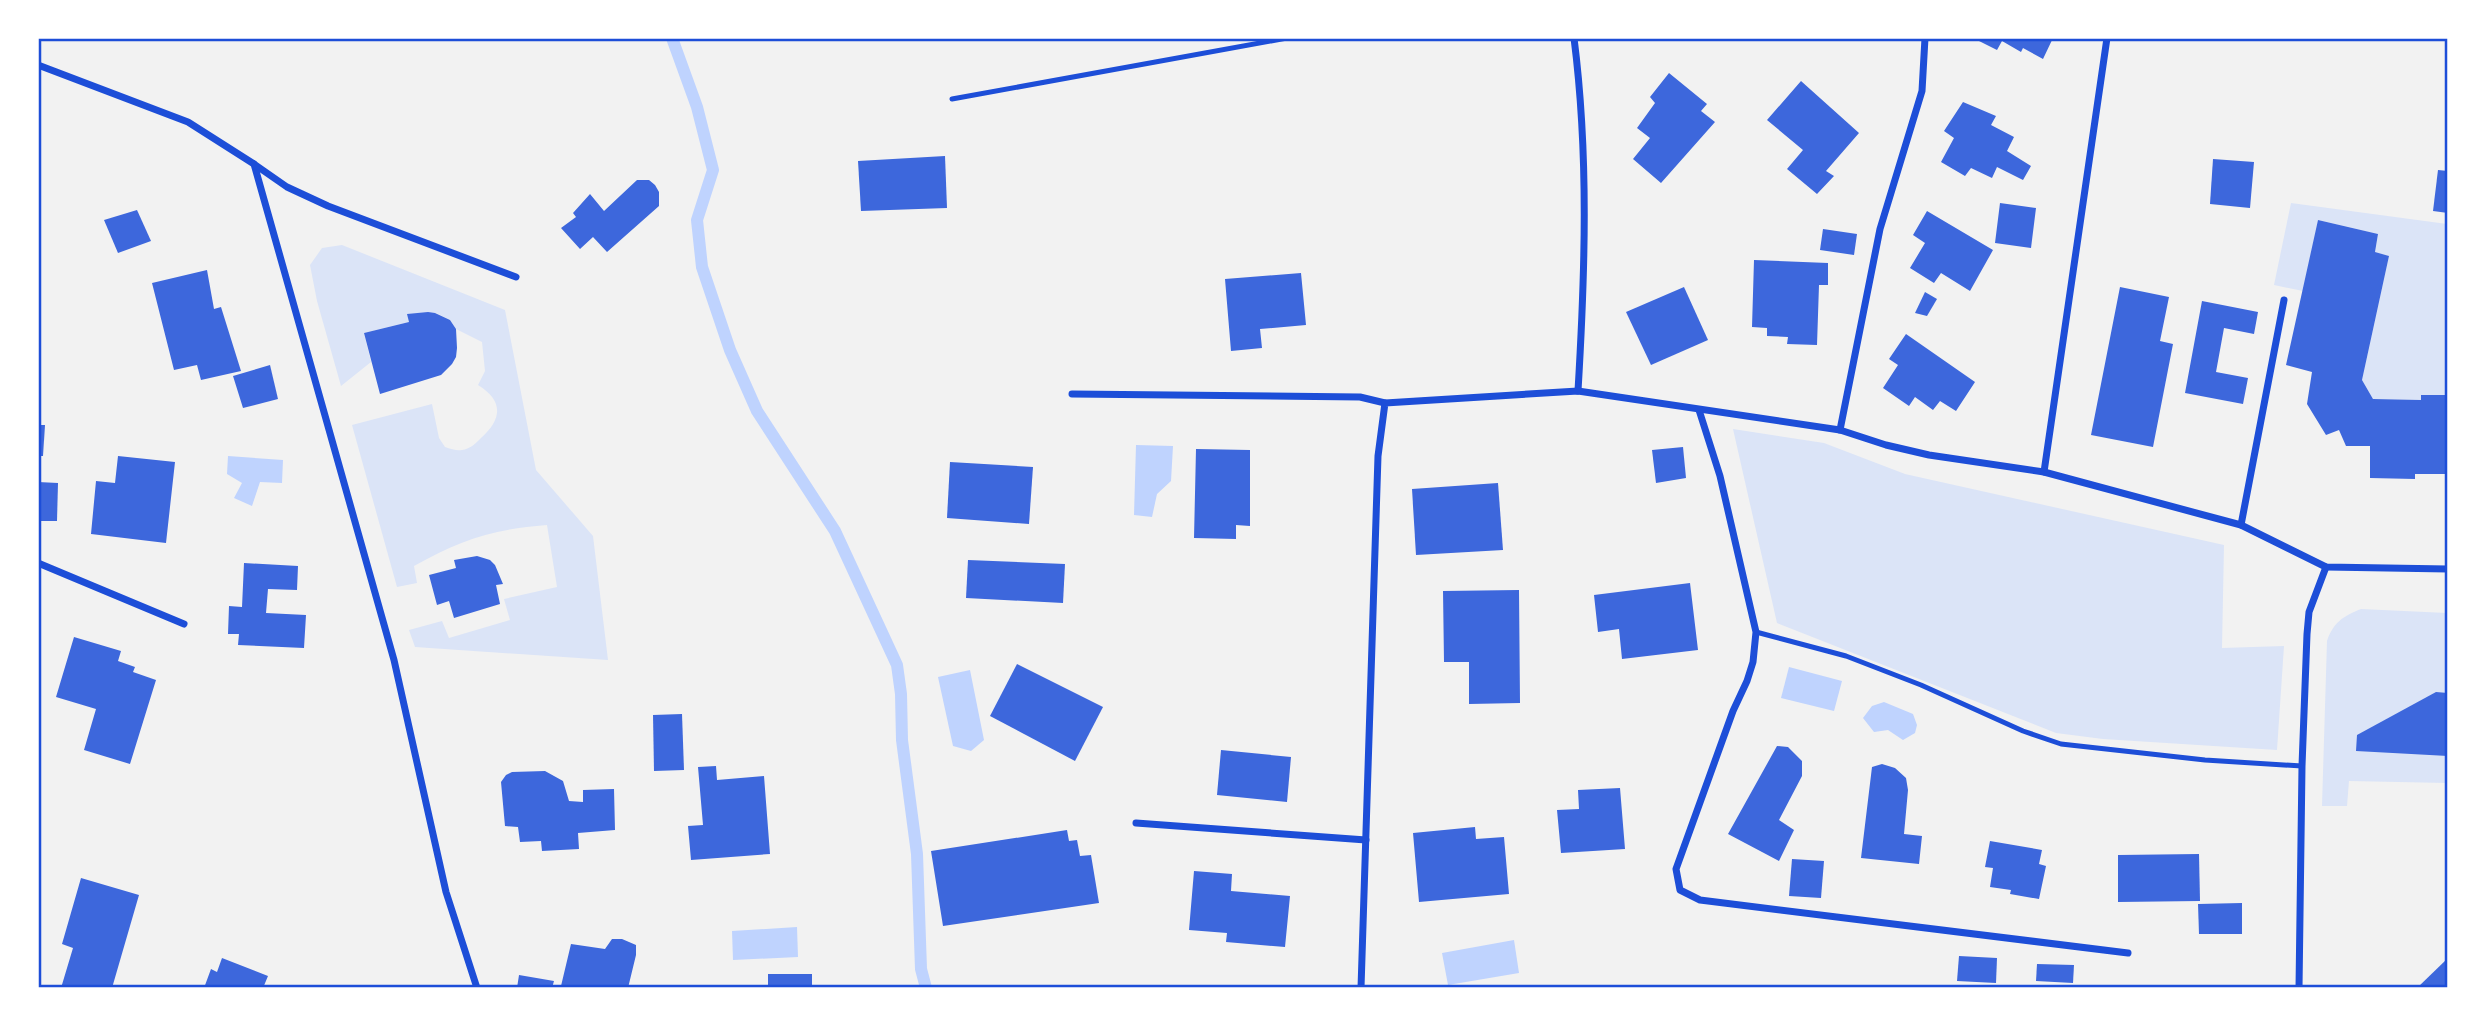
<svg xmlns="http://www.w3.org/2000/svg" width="2486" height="1026" font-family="Figtree,sans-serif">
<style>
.green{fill:#dbe4f7}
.water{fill:#bfd3fe}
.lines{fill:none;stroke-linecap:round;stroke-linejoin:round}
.stream{stroke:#bfd3fe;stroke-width:12}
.building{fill:#3d67dc}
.service{stroke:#1d4ed8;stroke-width:5}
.minor{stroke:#1d4ed8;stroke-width:7}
.neatline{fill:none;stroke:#1d4ed8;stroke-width:2.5}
</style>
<rect width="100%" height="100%" fill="#f2f2f2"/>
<!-- green -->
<g class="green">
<polygon points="2291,203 2447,224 2447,395 2421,400 2373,399 2362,380 2389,256 2375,252 2378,234 2318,220 2303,291 2274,285"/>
<path d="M 342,245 L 505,310 L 536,470 L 593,536 L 608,660 L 415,647 L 409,630 L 442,621 L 449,638 L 510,620 L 504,599 L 557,587 L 547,525 C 493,529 460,540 414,566 L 417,583 L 397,587 L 352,425 L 432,404 L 439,438 L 445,447 C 451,449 457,451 462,450 C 470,449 475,444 481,438 C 502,419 504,401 478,385 L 485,371 L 482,342 L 456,329 L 450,320 L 436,313 L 408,314 L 409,322 L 364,333 L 371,362 L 341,386 L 317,301 L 310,265 L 322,248 Z"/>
<polygon points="1733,429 1824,443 1905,474 2224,545 2222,648 2284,646 2277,750 2103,739 2056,733 1777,623"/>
<path d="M 2361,609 L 2447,613 L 2447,783 L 2349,781 L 2347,806 L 2322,806 L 2327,641 C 2333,623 2343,616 2361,609 Z"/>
</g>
<!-- water -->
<g class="water">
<polygon points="1136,445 1173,446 1171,481 1157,494 1152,517 1134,515"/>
<polygon points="228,456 283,460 282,483 260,482 252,506 234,498 242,483 227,474"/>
<polygon points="1789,667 1842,681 1834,711 1781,698"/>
<polygon points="970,670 984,740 971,751 953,746 938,677"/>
<polygon points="1884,702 1913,714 1917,725 1915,733 1903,740 1888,730 1874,732 1863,718 1872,706"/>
<polygon points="797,927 798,957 733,960 732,931"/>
<polygon points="1514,940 1519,973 1448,985 1442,953"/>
</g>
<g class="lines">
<!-- stream -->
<polyline class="stream" points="672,38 697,107 713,170 697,220 702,267 730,350 757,411 835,531 897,665 901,694 902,740 917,854 921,969 926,988"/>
</g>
<!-- building -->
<g class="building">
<polygon points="1973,38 2053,38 2043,59 2023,48 2021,52 2002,41 1997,50"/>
<polygon points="1669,73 1707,104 1701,111 1715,122 1661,183 1633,159 1650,138 1637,128 1655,103 1650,97"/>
<polygon points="1801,81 1859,133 1826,171 1834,176 1817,194 1787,169 1803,150 1767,120"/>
<polygon points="1963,102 1996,116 1991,125 2014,137 2007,151 2031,166 2023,180 1997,167 1992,178 1971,168 1965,176 1941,162 1954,138 1944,131"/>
<polygon points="945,156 947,208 861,211 858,161"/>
<polygon points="2213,159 2254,162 2250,208 2210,204"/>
<polygon points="2438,170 2448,171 2448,213 2433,211"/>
<polygon points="637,180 649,180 655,185 659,192 659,206 607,252 593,237 580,249 561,228 576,217 573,213 590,194 604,211"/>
<polygon points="2000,203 2036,208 2031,248 1995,243"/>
<polygon points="137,210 151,241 118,253 104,220"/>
<polygon points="1927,211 1993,250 1970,291 1941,273 1934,283 1910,268 1925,243 1913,235"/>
<polygon points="2318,220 2378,234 2375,252 2389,256 2362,380 2373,399 2421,400 2421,395 2448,395 2448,474 2415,474 2415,479 2370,478 2370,446 2346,446 2339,430 2326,435 2307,404 2312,372 2286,365"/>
<polygon points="1823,229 1857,234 1854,255 1820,250"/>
<polygon points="1754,260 1828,263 1828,285 1819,285 1817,345 1787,344 1788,337 1767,336 1767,328 1752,327"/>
<polygon points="207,270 214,309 221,307 241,371 201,380 197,365 174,370 152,283"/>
<polygon points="1301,273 1306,325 1260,329 1262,348 1231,351 1225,279"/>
<polygon points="1684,287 1708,340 1651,365 1626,312"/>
<polygon points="2120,287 2169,297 2160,341 2173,344 2153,447 2091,435"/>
<polygon points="1925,292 1937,299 1927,316 1915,313"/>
<polygon points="2202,301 2258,312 2254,334 2224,328 2216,372 2248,378 2243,404 2185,393"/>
<polygon points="428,312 435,313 450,320 456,329 457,348 456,357 452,364 441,375 380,394 364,333 409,322 407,314"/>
<polygon points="1906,334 1975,382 1956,411 1940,401 1933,410 1915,397 1909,406 1883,388 1898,365 1889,359"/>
<polygon points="270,365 278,399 243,408 233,376"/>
<polygon points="38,425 45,425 43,456 38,456"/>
<polygon points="1683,447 1686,478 1656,483 1652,450"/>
<polygon points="1196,449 1250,450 1250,526 1236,525 1236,539 1194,538"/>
<polygon points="118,456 175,462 166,543 91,534 96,481 115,483"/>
<polygon points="950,462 1033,467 1029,524 947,518"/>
<polygon points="38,482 58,483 57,521 38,521"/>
<polygon points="1498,483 1503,550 1416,555 1412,489"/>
<polygon points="477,556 490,560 495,565 503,584 496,585 500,604 454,618 449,601 437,605 429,575 456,568 454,560"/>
<polygon points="968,560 1065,564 1063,603 966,598"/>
<polygon points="244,563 298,566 297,590 268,589 266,613 306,615 304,648 238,645 239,634 228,634 229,606 242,607"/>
<polygon points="1690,583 1698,650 1622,659 1619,629 1598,632 1594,595"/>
<polygon points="1519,590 1520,703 1469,704 1469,662 1444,662 1443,591"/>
<polygon points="74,637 121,651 118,661 135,667 133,672 156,680 130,764 84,750 96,709 56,697"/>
<polygon points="1017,664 1103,707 1075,761 990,716"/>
<polygon points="2436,692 2448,693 2448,756 2356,751 2357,735"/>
<polygon points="682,714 684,770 654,771 653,715"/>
<polygon points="1777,746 1788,747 1802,761 1802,776 1779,820 1794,830 1779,861 1728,834"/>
<polygon points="1221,750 1291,757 1287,802 1217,795"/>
<polygon points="1882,764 1895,768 1906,778 1908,790 1904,834 1922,836 1919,864 1861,858 1872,767"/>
<polygon points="716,766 717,780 764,776 770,854 691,860 688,826 703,825 698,767"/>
<polygon points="545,771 563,781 569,801 583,802 583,790 614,789 615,830 578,833 579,849 542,851 541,841 520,842 518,827 505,826 501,782 506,775 512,772"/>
<polygon points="1620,788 1625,849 1561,853 1557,810 1579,809 1578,790"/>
<polygon points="1475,827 1476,839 1504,837 1509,894 1419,902 1413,833"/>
<polygon points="1067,830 1069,841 1077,840 1080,856 1091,855 1099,903 943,926 931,851"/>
<polygon points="1990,841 2042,850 2039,864 2046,866 2039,899 2010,894 2011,890 1990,887 1993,868 1985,867"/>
<polygon points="2199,854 2200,901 2118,902 2118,855"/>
<polygon points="1792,859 1824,861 1821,898 1789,896"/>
<polygon points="1194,871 1232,874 1231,891 1290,896 1285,947 1226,942 1227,933 1189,930"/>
<polygon points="81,878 139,895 112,988 61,988 73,948 62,944"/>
<polygon points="2242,903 2242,934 2199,934 2198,904"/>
<polygon points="612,939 622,939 636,945 636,955 628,988 561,986 571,944 605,949"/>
<polygon points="1959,956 1997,958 1996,983 1957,981"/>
<polygon points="222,958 268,976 263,988 204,988 211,969 217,972"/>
<polygon points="2448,958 2448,988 2417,988"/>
<polygon points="2037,964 2074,965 2073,983 2036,981"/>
<rect x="768" y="974" width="44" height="14"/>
<polygon points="519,975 554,981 552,988 517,988"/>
</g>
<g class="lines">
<!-- service -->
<g class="service">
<polyline points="952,99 1287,38"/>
<polyline points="1756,632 1846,656 1921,685 2023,731 2061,744 2205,760 2302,766"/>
</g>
<!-- minor -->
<g class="minor">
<path d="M 1574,38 C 1589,156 1585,273 1578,391"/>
<polyline points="38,65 188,122 254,164 394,660 446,892 477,988"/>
<polyline points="254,164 287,187 328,206 516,277"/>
<polyline points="1072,394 1360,397 1385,403"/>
<polyline points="1699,410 1720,476 1756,632 1753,662 1747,681 1733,711 1676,869 1680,890 1700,900 2128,953"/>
<polyline points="1840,430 1880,229 1922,91 1925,38"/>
<polyline points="2044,472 2107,38"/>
<polyline points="2241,525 2284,300"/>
<polyline points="38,563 184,624"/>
<polyline points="1136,823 1366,840"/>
<polyline points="1361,988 1378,456 1385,403 1578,391 1840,430 1886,445 1929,455 2044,472 2241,525 2326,567 2448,569"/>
<polyline points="2299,988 2302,766 2307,634 2309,612 2326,567"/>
</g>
</g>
<!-- border -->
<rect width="2486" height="1026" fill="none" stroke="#ffffff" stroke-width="80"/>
<rect x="40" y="40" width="2406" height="946" class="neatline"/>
</svg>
